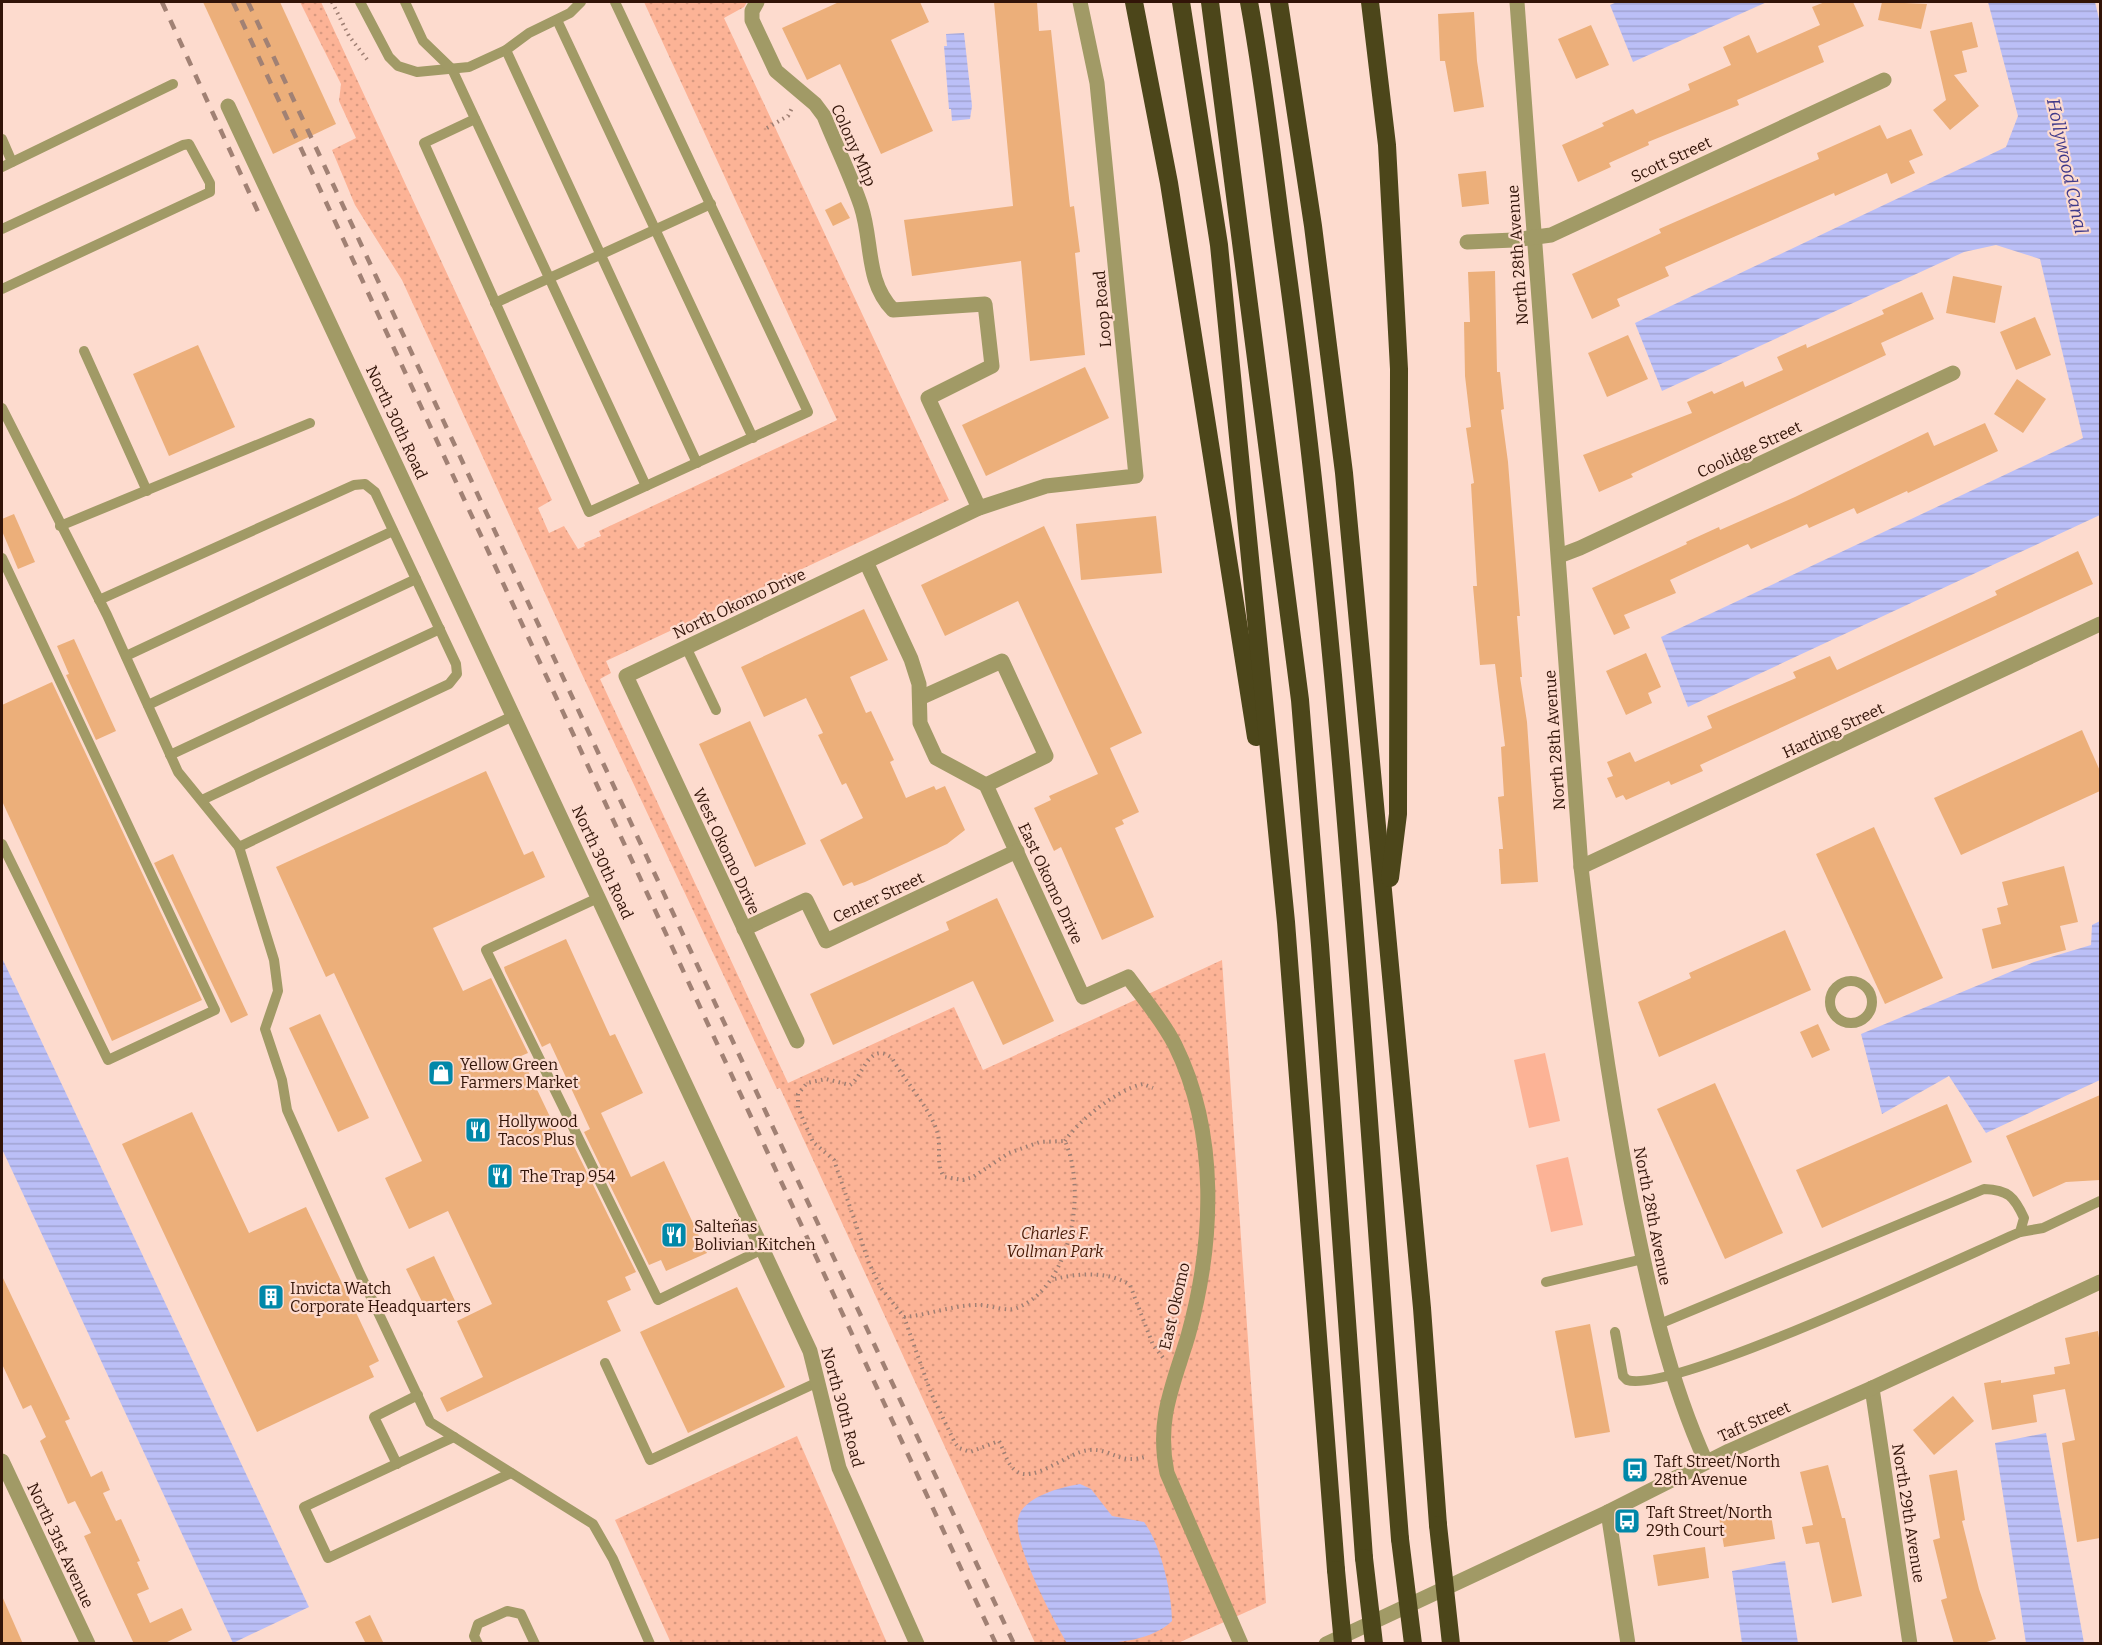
<svg xmlns="http://www.w3.org/2000/svg" width="2102" height="1645" font-family="Bitter,serif">
<style>
.grass{fill:url(#grass-dots)}
.garden{fill:#fcb396}
.water{fill:url(#water-rules)}
.building{fill:#ecaf7a}
.lines{fill:none;stroke-linecap:round;stroke-linejoin:round}
.path{stroke:#9f7f73;stroke-width:4;stroke-dasharray:1.5 4.5;stroke-linecap:butt}
.service{stroke:#a19a66;stroke-width:10}
.minor{stroke:#a19a66;stroke-width:15}
.tertiary{stroke:#a19a66;stroke-width:15}
.motorway{stroke:#4c461a;stroke-width:18}
.rail{stroke:#a18174;stroke-width:4.5;stroke-dasharray:10 10;stroke-linecap:butt}
.motorway-bridge{stroke:#4c461a;stroke-width:18}
.labels{text-anchor:middle;stroke-width:4.5;stroke-linejoin:round;paint-order:stroke}
.street-label{font-size:16px;fill:#321408;stroke:#fddbce}
.poi-label{font-size:16px;fill:#321408;stroke:#fddbce;text-anchor:start}
.park-label{font-size:16px;font-style:italic;fill:#4c1d08;stroke:#fddbce}
.water-label{font-size:18px;font-style:italic;fill:#403a8a;stroke:#fddbce}
</style>
<defs>
<pattern id="grass-dots" width="8" height="8" patternUnits="userSpaceOnUse" patternTransform="scale(1.5)"><rect width="8" height="8" fill="#fcb396"/><path d="M2 2h.1M6 6h.1" fill="none" stroke="#d89980" stroke-width="1.8" stroke-linecap="round"/></pattern>
<pattern id="water-rules" width="6" height="5" patternUnits="userSpaceOnUse" patternTransform="scale(1.5)"><rect width="6" height="5" fill="#bbbff7"/><path d="M0 2.5h6" fill="none" stroke="#a1a3d2"/></pattern>
</defs>
<rect width="100%" height="100%" fill="#fddbce"/>
<!-- grass -->
<g class="grass">
<polygon points="300,2 321,2 552,500 538,508 549,533 564,526 578,549 585,546 584,543 601,536 599,531 837,420 644,2 747,2 744,7 724,18 949,500 606,661 611,673 600,679 788,1083 954,1007 983,1070 1222,960 1266,1603 1178,1643 1035,1643 780,1088 777,1089 580,670 402,280 355,205 332,150 356,138 339,101 341,84"/>
<polygon points="797,1436 887,1643 671,1643 615,1520"/>
</g>
<!-- garden -->
<g class="garden">
<polygon points="1545,1053 1560,1121 1529,1128 1514,1060"/>
<polygon points="1568,1157 1583,1225 1551,1232 1536,1165"/>
</g>
<!-- water -->
<g class="water">
<polygon points="1617,2 1767,2 1633,62 1610,5"/>
<polygon points="1988,2 2095,2 2100,23 2100,515 1688,707 1661,637 2083,438 2040,259 1996,245 1964,252 1662,391 1635,323 2006,147 2018,116"/>
<polygon points="964,33 972,106 970,119 952,121 951,109 949,109 944,46 947,46 946,34"/>
<polygon points="2100,921 2100,1080 1986,1133 1949,1076 1882,1114 1861,1034 2034,962 2091,945 2092,925"/>
<polygon points="2,958 309,1607 233,1643 2,1149"/>
<polygon points="2046,1433 2084,1643 2026,1643 1995,1443"/>
<path d="M 1080,1484 L 1091,1489 L 1112,1516 L 1144,1522 C 1161,1545 1172,1593 1172,1621 C 1147,1645 1101,1644 1067,1643 C 1053,1619 1013,1544 1018,1519 C 1022,1497 1061,1487 1080,1484 Z"/>
<polygon points="1785,1561 1798,1643 1742,1643 1732,1571"/>
</g>
<!-- building -->
<g class="building">
<polygon points="203,2 280,2 336,124 273,154"/>
<polygon points="839,2 920,2 929,22 891,40 933,131 881,154 840,64 807,80 782,28"/>
<polygon points="994,2 1037,2 1039,31 1051,30 1070,207 1074,206 1080,252 1075,253 1085,355 1030,361 1021,261 912,276 904,220 1013,206"/>
<polygon points="1825,2 1853,2 1864,26 1818,46 1824,62 1737,100 1739,105 1648,142 1649,145 1609,163 1611,167 1578,182 1562,145 1604,126 1602,123 1633,109 1636,114 1690,90 1688,84 1731,65 1723,47 1749,35 1757,53 1820,25 1812,7"/>
<polygon points="1882,2 1927,4 1921,29 1878,20"/>
<polygon points="1474,12 1477,61 1484,107 1454,112 1445,61 1440,61 1438,14"/>
<polygon points="1972,22 1978,47 1962,51 1967,72 1954,75 1979,106 1950,130 1933,110 1946,100 1930,31"/>
<polygon points="1591,25 1609,65 1576,79 1558,39"/>
<polygon points="1880,125 1887,139 1911,129 1923,155 1909,161 1915,173 1891,184 1887,173 1835,196 1834,193 1665,267 1669,276 1617,299 1620,306 1592,319 1572,274 1661,233 1659,229 1819,159 1817,153"/>
<polygon points="1486,171 1489,204 1462,207 1458,174"/>
<polygon points="841,202 850,218 833,226 825,210"/>
<polygon points="1495,271 1497,372 1500,372 1504,409 1501,410 1508,462 1520,616 1517,616 1522,677 1520,677 1527,722 1538,882 1501,884 1499,849 1503,849 1498,797 1504,796 1501,747 1505,746 1495,664 1480,665 1473,586 1477,586 1471,484 1474,483 1466,428 1471,427 1465,376 1464,322 1470,322 1468,272"/>
<polygon points="1953,276 2002,286 1995,323 1946,313"/>
<polygon points="1922,292 1934,319 1881,343 1886,355 1631,474 1633,477 1599,492 1583,455 1692,413 1687,402 1712,391 1714,394 1743,381 1745,387 1783,370 1777,357 1806,344 1807,348 1884,314 1882,310"/>
<polygon points="2035,317 2051,355 2016,370 2000,332"/>
<polygon points="1628,335 1648,379 1607,397 1588,353"/>
<polygon points="198,345 235,427 169,456 133,374"/>
<polygon points="1085,367 1109,418 986,476 962,425"/>
<polygon points="2017,379 2046,399 2023,433 1994,414"/>
<polygon points="1985,423 1998,451 1908,493 1907,491 1857,514 1854,508 1809,528 1807,524 1751,549 1748,544 1685,573 1670,580 1676,593 1624,615 1630,628 1614,635 1592,588 1687,544 1686,542 1719,527 1720,530 1795,497 1928,432 1934,446"/>
<polygon points="14,514 35,562 18,569 2,531 2,519"/>
<polygon points="1156,516 1162,573 1081,580 1076,524"/>
<polygon points="1044,526 1142,733 1110,748 1139,812 1122,820 1124,824 1115,828 1154,917 1102,940 1061,847 1054,851 1034,808 1051,800 1049,796 1098,774 1018,601 945,636 921,585"/>
<polygon points="2078,551 2093,584 1700,765 1703,771 1671,785 1669,781 1626,800 1623,795 1616,798 1607,778 1613,776 1607,762 1630,752 1635,762 1712,728 1707,716 1796,678 1793,672 1830,656 1837,670 1997,595 1995,591"/>
<polygon points="864,609 888,660 850,677 866,713 871,711 894,760 890,762 906,798 934,786 936,790 945,786 965,830 947,844 865,882 854,886 852,882 843,886 820,840 863,818 846,783 842,785 818,735 823,733 806,698 764,717 741,667"/>
<polygon points="74,639 116,731 96,740 66,675 69,674 57,646"/>
<polygon points="1646,653 1661,687 1648,693 1652,703 1626,715 1606,671"/>
<polygon points="52,682 202,1000 112,1041 2,801 2,705"/>
<polygon points="750,721 806,844 755,867 699,744"/>
<polygon points="2082,730 2100,771 2100,791 1961,855 1934,798"/>
<polygon points="486,771 524,855 533,851 545,877 433,928 463,991 491,978 528,1053 521,1056 562,1142 570,1138 636,1272 625,1277 631,1290 607,1301 621,1331 447,1412 440,1398 483,1377 457,1321 492,1304 448,1211 409,1229 385,1178 422,1161 334,973 326,977 276,867"/>
<polygon points="1874,827 1943,978 1885,1004 1816,854"/>
<polygon points="173,854 248,1015 231,1023 154,863"/>
<polygon points="2064,866 2078,922 2060,926 2066,950 1992,969 1982,929 2001,924 1997,908 2008,905 2002,882"/>
<polygon points="997,898 1054,1021 1003,1045 973,981 833,1045 810,994 949,930 946,922"/>
<polygon points="1785,930 1811,990 1659,1057 1638,1002 1691,978 1689,973"/>
<polygon points="566,939 610,1036 615,1034 643,1093 601,1113 631,1177 664,1161 707,1253 666,1271 661,1260 649,1265 584,1132 590,1129 550,1043 542,1047 505,971 504,967"/>
<polygon points="320,1014 369,1118 338,1132 289,1028"/>
<polygon points="1818,1024 1830,1050 1812,1058 1800,1032"/>
<polygon points="1715,1083 1783,1233 1725,1259 1657,1109"/>
<polygon points="2100,1095 2100,1180 2066,1182 2033,1197 2006,1136"/>
<polygon points="1947,1104 1972,1162 1822,1228 1796,1170"/>
<polygon points="192,1112 249,1233 306,1207 379,1361 369,1366 374,1377 257,1432 122,1144"/>
<polygon points="434,1256 455,1301 428,1314 406,1269"/>
<polygon points="2,1276 70,1419 65,1421 91,1477 102,1471 110,1490 103,1493 116,1521 121,1519 140,1561 137,1562 149,1589 137,1594 150,1623 182,1608 192,1630 163,1644 134,1644 84,1536 91,1533 75,1501 68,1504 40,1441 46,1437 31,1405 23,1409 2,1364"/>
<polygon points="737,1287 785,1387 688,1433 640,1332"/>
<polygon points="1590,1324 1610,1432 1575,1438 1555,1331"/>
<polygon points="2098,1331 2100,1345 2100,1538 2077,1542 2062,1443 2075,1440 2065,1389 2033,1395 2037,1422 1992,1430 1984,1383 2001,1380 2001,1383 2055,1374 2054,1367 2070,1364 2065,1338"/>
<polygon points="1953,1396 1974,1421 1934,1455 1913,1430"/>
<polygon points="1828,1465 1842,1518 1845,1518 1862,1596 1832,1603 1819,1542 1806,1544 1802,1527 1813,1525 1800,1472"/>
<polygon points="1957,1470 1965,1520 1962,1521 1979,1589 1996,1639 1980,1644 1954,1644 1941,1600 1947,1598 1933,1540 1940,1538 1929,1475"/>
<polygon points="1770,1509 1775,1539 1724,1547 1719,1517"/>
<polygon points="1705,1547 1709,1578 1658,1586 1653,1555"/>
<polygon points="2,1596 23,1644 2,1644"/>
<polygon points="370,1615 384,1644 366,1644 355,1622"/>
</g>
<g class="lines">
<!-- path -->
<g class="path">
<polyline points="332,2 349,36 369,62"/>
<polyline points="767,128 788,116 793,106"/>
<path d="M 1065,1141 C 1079,1120 1118,1089 1143,1084 L 1153,1088"/>
<path d="M 1055,1279 C 1078,1273 1109,1271 1130,1285 L 1153,1345 L 1164,1359"/>
<path d="M 904,1317 C 929,1315 956,1304 981,1305 C 992,1306 1007,1312 1017,1308 C 1072,1286 1087,1190 1065,1141 L 1040,1142 L 1009,1153 L 973,1177 L 963,1180 L 944,1177 C 935,1162 942,1147 937,1131 C 929,1107 904,1080 892,1058 C 869,1040 863,1077 850,1085 L 826,1079 L 807,1083 L 798,1094 L 798,1108 L 813,1142 L 834,1160 L 869,1263 L 881,1288 L 904,1317 L 931,1393 L 955,1443 L 959,1448 L 970,1452 L 999,1441 C 1004,1450 1007,1464 1015,1470 C 1032,1486 1069,1451 1089,1450 C 1113,1448 1118,1466 1148,1456"/>
</g>
<!-- service -->
<g class="service">
<polyline points="360,2 389,57 398,66 417,72 469,67 506,50 529,33 570,13 581,2"/>
<polyline points="405,2 423,41 452,69 646,486"/>
<polyline points="557,20 753,438"/>
<polyline points="506,50 697,463"/>
<polyline points="475,119 424,143 589,512 808,412 615,2"/>
<polyline points="2,139 12,162"/>
<polyline points="2,167 173,84"/>
<polyline points="2,229 183,145 189,144 210,183 210,192 2,289"/>
<polyline points="495,303 711,204"/>
<polyline points="84,351 147,491"/>
<polyline points="2,408 107,615 178,772 239,847 515,715"/>
<polyline points="60,526 310,423"/>
<polyline points="2,558 215,1010 108,1060 2,844"/>
<polyline points="99,600 354,485 365,484 375,492 456,664 457,674 449,684 202,800"/>
<polyline points="686,647 716,710"/>
<polyline points="126,656 393,531"/>
<polyline points="148,705 416,579"/>
<polyline points="170,755 440,629"/>
<polyline points="239,847 274,960 278,991 265,1029 282,1080 287,1110 360,1274 430,1422 593,1524 613,1559 650,1644"/>
<polyline points="600,897 486,950 658,1300 763,1249"/>
<circle cx="1851" cy="1002" r="21"/>
<polyline points="2020,1232 2043,1228 2100,1201"/>
<polyline points="1546,1282 1643,1259"/>
<path d="M 1615,1332 L 1623,1376 L 1627,1380 C 1672,1395 1960,1258 2020,1232 L 2024,1218 C 2014,1196 2008,1190 1984,1189 L 1657,1325"/>
<polyline points="605,1363 650,1460 818,1382"/>
<polyline points="454,1437 304,1507 328,1558 511,1473"/>
<polyline points="397,1464 374,1417 418,1395"/>
<polyline points="478,1644 474,1636 478,1624 507,1611 521,1614 535,1644"/>
</g>
<!-- minor -->
<g class="minor">
<path d="M 757,2 L 752,11 L 752,20 L 776,71 L 815,104 L 824,116 C 836,146 851,176 861,206 C 873,242 865,281 893,310 L 985,304 L 992,366 L 928,398 L 979,508"/>
<path d="M 1517,2 L 1581,867 C 1594,979 1610,1090 1631,1200 C 1649,1290 1668,1378 1706,1462"/>
<polyline points="228,106 810,1351 839,1468 917,1644"/>
<polyline points="1467,242 1514,240 1551,235 1884,80"/>
<polyline points="1559,556 1580,548 1953,373"/>
<path d="M 867,564 L 911,659 L 919,684 L 920,723 L 936,758 L 986,785 L 1083,997 L 1128,977 C 1144,999 1163,1021 1175,1045 C 1219,1134 1214,1243 1188,1336 C 1173,1386 1156,1419 1167,1473 L 1241,1644"/>
<polyline points="920,698 1002,661 1046,756 986,785"/>
<polyline points="1581,867 2100,624"/>
<polyline points="744,929 806,900 826,941 1017,851"/>
<polyline points="797,1041 626,676 979,508 1046,486 1136,476 1097,83 1080,2"/>
<polyline points="1872,1388 1910,1644"/>
<polyline points="2,1461 88,1644"/>
<polyline points="1608,1512 1628,1644"/>
</g>
<!-- tertiary -->
<polyline class="tertiary" points="1326,1644 1608,1512 1729,1451 1872,1388 2100,1282"/>
<!-- motorway -->
<g class="motorway">
<polyline points="1134,2 1169,183 1256,737"/>
<polyline points="1181,2 1219,245 1286,922 1336,1570"/>
<polyline points="1210,2 1300,700 1320,945 1364,1558"/>
<path d="M 1249,2 C 1264,83 1273,166 1284,247 C 1344,676 1366,1109 1400,1539"/>
<polyline points="1279,2 1313,226 1344,473 1422,1308 1438,1525"/>
<polyline points="1370,2 1387,145 1399,369 1398,814 1390,878"/>
</g>
<!-- rail -->
<g class="rail">
<polyline points="162,2 259,214"/>
<polyline points="233,2 996,1644"/>
<polyline points="248,2 1014,1644"/>
</g>
<!-- motorway-bridge -->
<g class="motorway-bridge">
<polyline points="1438,1525 1451,1644"/>
<polyline points="1400,1539 1413,1644"/>
<polyline points="1364,1558 1374,1644"/>
<polyline points="1336,1570 1343,1644"/>
</g>
</g>
<!-- icons -->
<defs>
<symbol id="shop-square" viewBox="-11 -11 22 22"><rect x="-9" y="-9" width="18" height="18" rx="4" fill="#0088a9" stroke="#fddbce"/><path d="M-5-2.5h2.3a2.7 3.5 0 0 1 5.4 0H5L5.5 6h-11ZM-1.5-2.5h3a1.5 2.3 0 0 0-3 0Z" fill="#fff"/></symbol>
<symbol id="restaurant-square" viewBox="-11 -11 22 22"><rect x="-9" y="-9" width="18" height="18" rx="4" fill="#0088a9" stroke="#fddbce"/><path d="M-5-6h1v4h1v-4h1v4h1v-4h1v5L-1.5 .5V6h-2V.5L-5-1ZM5-6V6H3V1.5H1.5Q1.5-4 5-6Z" fill="#fff"/></symbol>
<symbol id="building-square" viewBox="-11 -11 22 22"><rect x="-9" y="-9" width="18" height="18" rx="4" fill="#0088a9" stroke="#fddbce"/><path d="M-4-6H4V6H1V3H-1V6H-4ZM-2.5-4.3h1.7v1.8h-1.7ZM.8-4.3h1.7v1.8H.8ZM-2.5-1h1.7V.8h-1.7ZM.8-1h1.7V.8H.8Z" fill="#fff"/></symbol>
<symbol id="bus-square" viewBox="-11 -11 22 22"><rect x="-9" y="-9" width="18" height="18" rx="4" fill="#0088a9" stroke="#fddbce"/><path d="M-5-6H5V4H4V6H2V4H-2V6H-4V4H-5ZM-3.5-4V0h7V-4ZM-3.5 1.2v1.5H-2V1.2ZM2 1.2v1.5H3.5V1.2Z" fill="#fff"/></symbol>
</defs>
<g fill-rule="evenodd">
<use href="#shop-square" x="426" y="1058" width="30" height="30"/>
<use href="#restaurant-square" x="463" y="1115" width="30" height="30"/>
<use href="#restaurant-square" x="485" y="1161" width="30" height="30"/>
<use href="#restaurant-square" x="659" y="1220" width="30" height="30"/>
<use href="#building-square" x="256" y="1282" width="30" height="30"/>
<use href="#bus-square" x="1620" y="1455" width="30" height="30"/>
<use href="#bus-square" x="1612" y="1506" width="30" height="30"/>
</g>
<g class="labels">
<!-- street labels -->
<g class="street-label">
<text transform="translate(854 145) rotate(66)" y="6">Colony Mhp</text>
<text transform="translate(1671 159) rotate(-25)" y="6">Scott Street</text>
<text transform="translate(1517 255) rotate(-94)" y="6">North 28th Avenue</text>
<text transform="translate(1102 309) rotate(-95)" y="6">Loop Road</text>
<text transform="translate(397 422) rotate(65)" y="6">North 30th Road</text>
<text transform="translate(1749 449) rotate(-25)" y="6">Coolidge Street</text>
<text transform="translate(739 603) rotate(-25)" y="6">North Okomo Drive</text>
<text transform="translate(1833 730) rotate(-25)" y="6">Harding Street</text>
<text transform="translate(1554 740) rotate(-94)" y="6">North 28th Avenue</text>
<text transform="translate(727 851) rotate(65)" y="6">West Okomo Drive</text>
<text transform="translate(603 862) rotate(65)" y="6">North 30th Road</text>
<text transform="translate(1051 883) rotate(65)" y="6">East Okomo Drive</text>
<text transform="translate(878 897) rotate(-25)" y="6">Center Street</text>
<text transform="translate(1653 1216) rotate(79)" y="6">North 28th Avenue</text>
<text transform="translate(1174 1306) rotate(-77)" y="6">East Okomo</text>
<text transform="translate(843 1407) rotate(75)" y="6">North 30th Road</text>
<text transform="translate(1754 1421) rotate(-24)" y="6">Taft Street</text>
<text transform="translate(1909 1513) rotate(81)" y="6">North 29th Avenue</text>
<text transform="translate(61 1545) rotate(65)" y="6">North 31st Avenue</text>
</g>
<!-- poi labels -->
<g class="poi-label">
<text x="460" y="1070">Yellow Green<tspan x="460" dy="18">Farmers Market</tspan></text>
<text x="498" y="1127">Hollywood<tspan x="498" dy="18">Tacos Plus</tspan></text>
<text x="520" y="1182">The Trap 954</text>
<text x="694" y="1232">Salteñas<tspan x="694" dy="18">Bolivian Kitchen</tspan></text>
<text x="290" y="1294">Invicta Watch<tspan x="290" dy="18">Corporate Headquarters</tspan></text>
<text x="1654" y="1467">Taft Street/North<tspan x="1654" dy="18">28th Avenue</tspan></text>
<text x="1646" y="1518">Taft Street/North<tspan x="1646" dy="18">29th Court</tspan></text>
</g>
<!-- park labels -->
<g class="park-label">
<text x="1055" y="1239">Charles F.<tspan x="1055" dy="18">Vollman Park</tspan></text>
</g>
<!-- water labels -->
<g class="water-label">
<text transform="translate(2067 166) rotate(78)" y="6">Hollywood Canal</text>
</g>
</g>
<!-- border -->
<rect width="2102" height="1645" fill="none" stroke="#321408" stroke-width="6"/>
</svg>
